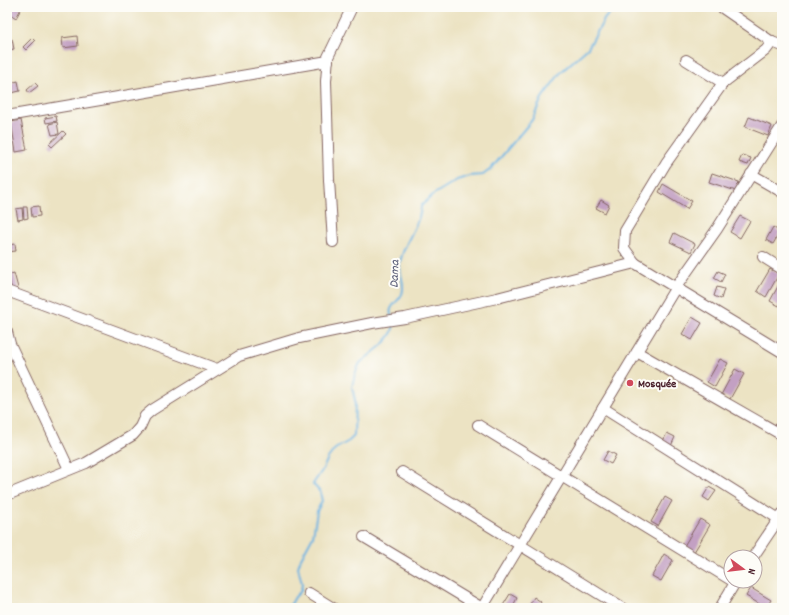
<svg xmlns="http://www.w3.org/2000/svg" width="789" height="615" font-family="Dekko,sans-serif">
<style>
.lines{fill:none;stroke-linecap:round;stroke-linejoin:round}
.stream{stroke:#6bb3e3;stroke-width:2}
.building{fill:#c3a0c3}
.minor-casing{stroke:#836460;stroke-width:12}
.minor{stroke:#fff;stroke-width:10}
.poi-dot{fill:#d1495b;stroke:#fdfcf7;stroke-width:1.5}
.labels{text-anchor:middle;stroke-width:4;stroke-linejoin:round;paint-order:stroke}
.poi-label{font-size:12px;font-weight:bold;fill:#4a1f2b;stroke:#fdfcf7;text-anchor:start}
.water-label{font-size:13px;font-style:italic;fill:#575a75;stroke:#fdfcf7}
</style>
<rect width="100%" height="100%" fill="#fdfcf7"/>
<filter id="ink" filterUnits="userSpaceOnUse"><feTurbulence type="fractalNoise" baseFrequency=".025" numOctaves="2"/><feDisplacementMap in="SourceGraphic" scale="8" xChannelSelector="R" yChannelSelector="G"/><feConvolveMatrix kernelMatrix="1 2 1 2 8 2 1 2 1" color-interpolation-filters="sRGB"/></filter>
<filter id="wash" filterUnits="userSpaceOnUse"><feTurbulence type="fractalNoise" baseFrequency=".012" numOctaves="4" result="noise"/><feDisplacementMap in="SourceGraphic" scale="16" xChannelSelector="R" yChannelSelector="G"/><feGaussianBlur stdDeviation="0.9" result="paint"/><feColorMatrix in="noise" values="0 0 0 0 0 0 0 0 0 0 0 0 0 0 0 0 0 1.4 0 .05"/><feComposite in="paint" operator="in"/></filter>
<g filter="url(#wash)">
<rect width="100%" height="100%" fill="#ece3c3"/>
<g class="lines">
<!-- stream -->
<g class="stream">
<path d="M 392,317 C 386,307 399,302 402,294 C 406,285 399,274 400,263 C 403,243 421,223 421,206 L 434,194 L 457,180 L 470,176 L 483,175 L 491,169 L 532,120 L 542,98 L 561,72 L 588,48 L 605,18 L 616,7"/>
<polyline points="285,608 291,604 295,597 301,591 302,584 298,567 301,558 313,536 317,511 322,501 320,492 313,484 323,469 328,458 335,449 349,441 354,436 355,400 352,387 355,374 360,363 381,346 389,337 392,332 394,323"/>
</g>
</g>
<g id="blocks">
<!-- building -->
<g class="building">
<polygon points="7,7 22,7 16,18 7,12"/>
<polygon points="77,36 78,46 63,48 62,38"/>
<polygon points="32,38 35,41 26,50 23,47"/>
<polygon points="12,39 14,49 9,50 7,40"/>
<polygon points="18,81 20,91 7,94 7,84"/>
<polygon points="35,83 38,86 29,93 27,90"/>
<polygon points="56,116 57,121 46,123 45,118"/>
<polygon points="749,117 772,126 768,136 745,127"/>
<polygon points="21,120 27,150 16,152 11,122"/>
<polygon points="57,122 59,134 52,135 49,124"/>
<polygon points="63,131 66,134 52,147 49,144"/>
<polygon points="742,155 751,158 748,165 739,162"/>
<polygon points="712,173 739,182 736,191 709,182"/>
<polygon points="663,184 692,201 687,209 659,192"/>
<polygon points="601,200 609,205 605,213 596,208"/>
<polygon points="39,206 40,216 32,217 31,207"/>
<polygon points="23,207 27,207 28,218 24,219"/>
<polygon points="22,208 23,219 18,220 16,209"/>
<polygon points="740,216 750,221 740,238 730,232"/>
<polygon points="773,227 780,232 773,244 766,240"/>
<polygon points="674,233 695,244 691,252 670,242"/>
<polygon points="15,244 16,251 7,252 7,245"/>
<polygon points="770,269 779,274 766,297 757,291"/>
<polygon points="718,271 725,274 721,282 714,278"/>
<polygon points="14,273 18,288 12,290 8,275"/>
<polygon points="782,279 782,300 779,306 770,301"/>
<polygon points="717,287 724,289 721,299 714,296"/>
<polygon points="692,317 702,323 692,340 682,334"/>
<polygon points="720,359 728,363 715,387 707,382"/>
<polygon points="735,369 744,374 730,399 721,395"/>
<polygon points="667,433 675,437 671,446 663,441"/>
<polygon points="608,451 616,455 611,464 603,460"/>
<polygon points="709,487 716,491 709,501 703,497"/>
<polygon points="665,497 672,501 658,526 651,522"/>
<polygon points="700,519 710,525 694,552 684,546"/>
<polygon points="664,554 673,560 661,581 652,576"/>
<polygon points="751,588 771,600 766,608 746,596"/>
<polygon points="510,594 517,598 512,608 505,608 502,607"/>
<polygon points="534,597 541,602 538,608 528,608"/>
</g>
</g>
</g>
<g filter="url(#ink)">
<use href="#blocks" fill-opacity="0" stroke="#836460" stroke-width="1"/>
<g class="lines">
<defs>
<g id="minor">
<polyline points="721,7 772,42 780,45 782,45"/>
<polyline points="686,60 723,83"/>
<polyline points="7,116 328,61"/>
<polyline points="751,174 782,192"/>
<polyline points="333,242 329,180 326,81 328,57 352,7"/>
<polyline points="763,257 782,269"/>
<polyline points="635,263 624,248 625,231 666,163 723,83 766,50 772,42"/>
<polyline points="7,291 217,369"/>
<polyline points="7,332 10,344 69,469"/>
<polyline points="637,352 782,435"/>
<polyline points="603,408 779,519"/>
<polyline points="478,425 731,580"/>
<polyline points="402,472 622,608"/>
<polyline points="7,495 86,463 133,435 140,427 145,416 152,410 239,356 299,338 372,323 405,318 497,298 635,263 782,352"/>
<polyline points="364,537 482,608"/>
<polyline points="753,557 782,514"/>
<polyline points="309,593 333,608"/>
<polyline points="482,608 676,287 717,229 782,126"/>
<polyline points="720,608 736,581"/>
</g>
</defs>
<!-- minor casing -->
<use href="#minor" class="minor-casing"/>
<!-- minor -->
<use href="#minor" class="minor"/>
</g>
</g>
<!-- markers -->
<circle class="poi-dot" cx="630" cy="383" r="4"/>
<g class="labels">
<!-- poi labels -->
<g class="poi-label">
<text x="638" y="387">Mosquée</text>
</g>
<!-- water labels -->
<g class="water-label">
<text transform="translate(393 274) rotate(-88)" y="5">Dama</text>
</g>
</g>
<!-- margin -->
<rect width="789" height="615" fill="none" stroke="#fdfcf7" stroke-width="24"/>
<!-- north arrow -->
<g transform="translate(743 569) rotate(105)"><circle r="19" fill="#fdfcf7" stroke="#b5a4a5"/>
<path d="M0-3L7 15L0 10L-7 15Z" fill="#d1495b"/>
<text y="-6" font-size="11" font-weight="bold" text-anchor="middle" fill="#4a1f2b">N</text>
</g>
</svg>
